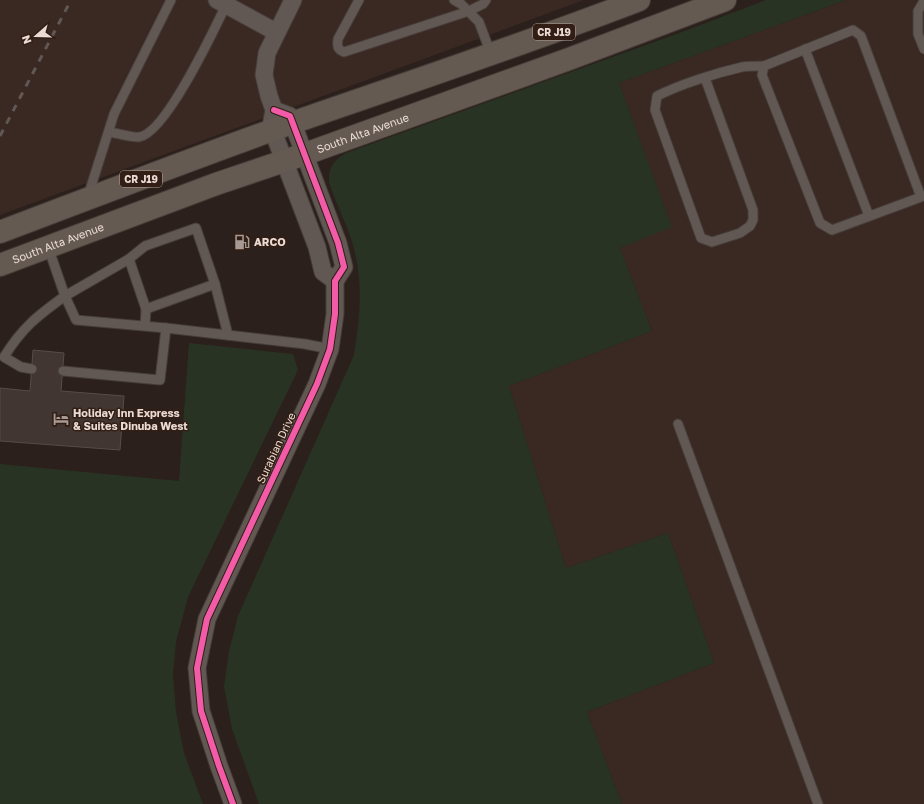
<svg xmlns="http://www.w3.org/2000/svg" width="924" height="804" font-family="'Golos Text',sans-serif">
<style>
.industrial{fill:#3a2823}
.green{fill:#293323}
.building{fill:#413631;stroke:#564c48}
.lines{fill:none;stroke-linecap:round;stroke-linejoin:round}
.lane-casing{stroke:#463c38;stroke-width:11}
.street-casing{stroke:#463c38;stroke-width:19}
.primary-casing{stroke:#463c38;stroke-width:24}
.lane{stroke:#615854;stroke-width:9}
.street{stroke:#615854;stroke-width:17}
.primary{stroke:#655a51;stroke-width:22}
.rail{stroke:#615855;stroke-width:3;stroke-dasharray:7 7;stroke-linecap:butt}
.cycleway-casing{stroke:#321e14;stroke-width:8}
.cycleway{stroke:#f35aa7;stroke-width:6}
.labels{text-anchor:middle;stroke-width:3;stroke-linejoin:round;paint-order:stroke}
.shield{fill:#321e14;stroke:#b3a29b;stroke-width:1}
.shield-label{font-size:10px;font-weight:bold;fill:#eadbd5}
.street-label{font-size:11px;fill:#eadbd5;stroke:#321e14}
.poi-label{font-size:11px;font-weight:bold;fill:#eadbd5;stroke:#321e14;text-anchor:start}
</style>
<rect width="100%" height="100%" fill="#2b201b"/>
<!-- industrial -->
<g class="industrial">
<polygon points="0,0 584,0 0,215"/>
<polygon points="846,0 924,0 924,804 622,804 587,712 714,663 668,533 566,568 509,386 652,331 620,248 671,226 619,83"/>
</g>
<!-- green -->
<g class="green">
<path d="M 766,0 L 846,0 L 619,83 L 672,227 L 620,248 L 652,331 L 509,386 L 566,568 L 668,533 L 714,663 L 587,712 L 622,804 L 259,804 L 232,729 L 224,686 L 229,651 L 238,616 L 354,355 C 360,317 364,281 352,242 C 346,222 335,202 329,182 C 328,167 334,160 346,153 L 682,32 Z"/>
<polygon points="189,343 293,354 298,370 188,597 176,642 173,674 176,712 184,753 203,804 0,804 0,464 179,481"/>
</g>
<!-- building -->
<polygon class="building" points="33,350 64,353 61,391 124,396 120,450 0,441 0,388 30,391"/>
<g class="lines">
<defs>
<g id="lane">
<path d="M 359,0 L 338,39 C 337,46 337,49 344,52 L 469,11 L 483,4 L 486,0"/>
<polyline points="454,0 461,4 479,22 491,54"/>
<polyline points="924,1 918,11 918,34 924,49"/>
<polyline points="805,49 869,216"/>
<path d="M 705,78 L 753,210 L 753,220 L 750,226 L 740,233 L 712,242 L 701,238 L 655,110 L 657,96 C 681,84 716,73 742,67 C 749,66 757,66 764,66"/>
<path d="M 109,132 C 116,133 133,138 139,137 C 165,134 214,30 226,5"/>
<polyline points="88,196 114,114 171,0"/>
<polyline points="921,197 861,36 853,30 764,66 762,75 820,223 832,230 921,197 924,196"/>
<polyline points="129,259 146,309"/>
<polyline points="215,284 228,335"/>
<polyline points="166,328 305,344 330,349"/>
<path d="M 32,369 L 21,367 L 4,357 C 22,328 37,316 65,296 L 48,247"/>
<polyline points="63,371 160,380 166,328 76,320 65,296 129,259 145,246 196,228 215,284 146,309 145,326"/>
<polyline points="678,424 818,804"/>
</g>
<g id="street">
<polyline points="217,0 276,32"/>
<polyline points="293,0 267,53 264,75 269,96 274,110 271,126 317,247 323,272 335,281"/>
<polyline points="233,804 219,766 201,711 197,668 207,619 317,384 330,349 335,314 335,281 344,267 338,243 290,116 274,110"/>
</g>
<g id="primary">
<path d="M 0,232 C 98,195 196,157 295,122 C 410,82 525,44 639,0"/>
<path id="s1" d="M 0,265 L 216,184 L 305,154 L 569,59 L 725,0"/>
</g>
</defs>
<!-- lane casing -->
<use href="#lane" class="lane-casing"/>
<!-- street casing -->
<use href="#street" class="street-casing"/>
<!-- primary casing -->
<use href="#primary" class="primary-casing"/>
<!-- lane -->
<use href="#lane" class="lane"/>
<!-- street -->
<use href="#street" class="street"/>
<!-- primary -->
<use href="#primary" class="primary"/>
<!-- rail -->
<polyline class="rail" points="0,136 71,0"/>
<defs>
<polyline id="cycleway" points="233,804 219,766 201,711 197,668 207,619 317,384 330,349 335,314 335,281 344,267 338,243 290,116 274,110"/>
</defs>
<!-- cycleway casing -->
<use href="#cycleway" class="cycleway-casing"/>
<!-- cycleway -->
<use href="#cycleway" class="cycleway"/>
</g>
<!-- icons -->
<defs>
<symbol id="fuel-bare" viewBox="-9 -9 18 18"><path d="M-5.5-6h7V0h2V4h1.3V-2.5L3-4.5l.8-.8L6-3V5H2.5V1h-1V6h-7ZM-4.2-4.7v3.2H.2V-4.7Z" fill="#a79a94" stroke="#321e14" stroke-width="2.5" paint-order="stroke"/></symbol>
<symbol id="hotel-bare" viewBox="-9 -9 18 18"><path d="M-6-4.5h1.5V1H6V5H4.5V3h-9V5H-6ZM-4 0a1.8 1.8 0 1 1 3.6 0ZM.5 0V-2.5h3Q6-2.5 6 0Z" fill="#a79a94" stroke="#321e14" stroke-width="2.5" paint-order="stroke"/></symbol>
</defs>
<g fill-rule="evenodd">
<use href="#fuel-bare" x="231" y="231" width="22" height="22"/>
<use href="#hotel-bare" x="50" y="408" width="22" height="22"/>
</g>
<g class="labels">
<!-- shield labels -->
<g class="shield">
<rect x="533" y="24" width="42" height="16" rx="3"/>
<rect x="120" y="171" width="42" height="16" rx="3"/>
</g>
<g class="shield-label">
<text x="554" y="36">CR J19</text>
<text x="141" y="183">CR J19</text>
</g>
<!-- street labels -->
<g class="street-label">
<text dy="4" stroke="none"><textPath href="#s1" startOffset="386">South Alta Avenue</textPath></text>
<text dy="4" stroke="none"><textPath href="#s1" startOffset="62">South Alta Avenue</textPath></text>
<text transform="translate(276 448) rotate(-65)" y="4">Surabian Drive</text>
</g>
<!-- poi labels -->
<g class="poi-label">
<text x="254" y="246">ARCO</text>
<text x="73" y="417">Holiday Inn Express<tspan x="73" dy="13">&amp; Suites Dinuba West</tspan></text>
</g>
</g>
<!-- north arrow -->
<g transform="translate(36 36) rotate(250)" stroke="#321e14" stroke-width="3" paint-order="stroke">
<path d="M0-3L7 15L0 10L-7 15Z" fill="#eadbd5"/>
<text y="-6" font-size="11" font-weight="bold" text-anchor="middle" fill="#eadbd5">N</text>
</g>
</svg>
